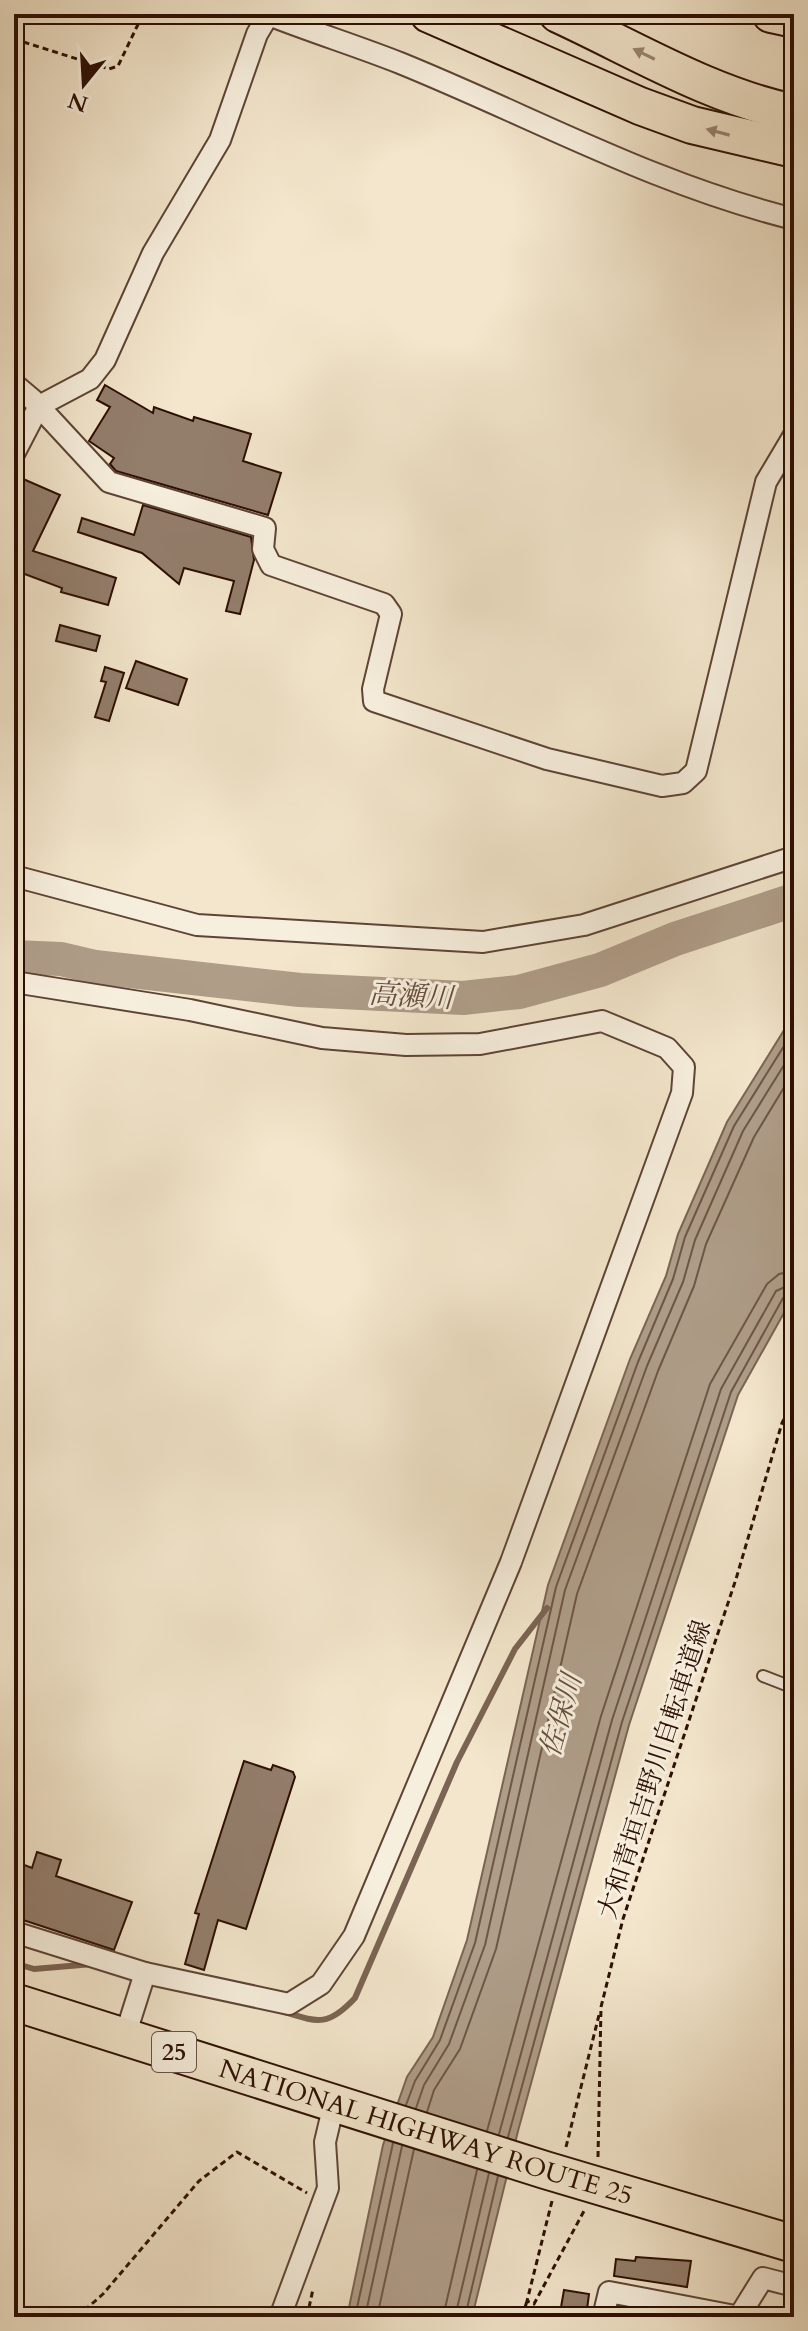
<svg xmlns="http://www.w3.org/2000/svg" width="808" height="2331" font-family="Cardo,'Noto Serif JP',serif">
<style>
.water{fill:#af9d88;stroke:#7b6453;stroke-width:2}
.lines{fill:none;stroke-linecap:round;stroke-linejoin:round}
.shore{stroke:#6e5646;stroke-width:2}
.stream{stroke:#7b6453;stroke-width:6}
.river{stroke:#af9d88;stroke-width:34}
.building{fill:#937e6c;stroke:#2c0e03;stroke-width:2}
.lane-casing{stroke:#5e4435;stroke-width:14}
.street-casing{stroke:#5e4435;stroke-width:24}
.highway-casing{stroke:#2c0e03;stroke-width:40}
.path{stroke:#2c0e03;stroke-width:3;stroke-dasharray:6 4;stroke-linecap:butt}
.lane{stroke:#f7efde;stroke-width:10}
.street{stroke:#f7efde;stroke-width:20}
.highway{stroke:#f3e6cc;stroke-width:36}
.oneway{fill:#998572}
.labels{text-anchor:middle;stroke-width:6;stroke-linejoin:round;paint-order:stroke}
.shield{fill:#f7efde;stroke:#695245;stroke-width:2}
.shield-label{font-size:24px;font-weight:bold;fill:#2c0e03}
.street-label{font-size:26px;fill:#2c0e03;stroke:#f7efde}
.water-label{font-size:28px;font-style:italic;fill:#674e3f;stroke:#f7efde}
</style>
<rect width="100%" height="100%" fill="#f3e6cc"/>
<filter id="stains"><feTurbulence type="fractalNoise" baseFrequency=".0025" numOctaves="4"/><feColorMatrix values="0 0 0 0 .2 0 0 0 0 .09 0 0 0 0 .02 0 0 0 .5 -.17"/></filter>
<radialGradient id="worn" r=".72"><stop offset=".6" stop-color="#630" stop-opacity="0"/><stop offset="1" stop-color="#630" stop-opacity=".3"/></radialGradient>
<!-- water -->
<polygon class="water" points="794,1014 794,1295 738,1395 629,1725 518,2131 472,2317 347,2317 383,2145 407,2077 433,2037 467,1940 548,1585 630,1359 666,1276 678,1234 727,1122"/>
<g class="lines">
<!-- shore -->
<g class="shore">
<polyline points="406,2105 415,2081 440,2040 475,1943 556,1587 638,1362 673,1279 685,1237 734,1126 794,1030"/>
<polyline points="416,2108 424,2085 449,2044 485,1945 565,1590 647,1366 683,1282 695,1240 743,1131 794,1049"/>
<polyline points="427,2112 434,2090 460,2049 496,1949 577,1594 658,1371 694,1286 706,1244 754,1137 794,1071"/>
<polyline points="487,2131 601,1716 710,1384 767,1284 779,1274 794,1271"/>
<polyline points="499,2134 612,1720 721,1389 776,1291 794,1283"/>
<polyline points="508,2137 622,1722 731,1392 783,1298 794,1293"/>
<polyline points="355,2317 393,2143"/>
<polyline points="365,2317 402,2146"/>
<polyline points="377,2317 414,2149"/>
<polyline points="443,2317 477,2170"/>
<polyline points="455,2317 489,2173"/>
<polyline points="465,2317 498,2176"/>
</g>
<!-- stream -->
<g class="stream">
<polyline points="14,1963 34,1969 93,1964"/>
<path d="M 281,2011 C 317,2022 327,2028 355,1998 L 457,1762 L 515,1649 L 547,1608"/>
</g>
<!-- river -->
<polyline class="river" points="14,957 61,959 95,967 300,990 463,998 519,992 600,970 675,939 794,900"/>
</g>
<!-- building -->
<g class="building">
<polygon points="105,385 153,413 154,407 193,421 194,417 251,434 243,461 281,473 268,515 116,471 110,464 114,458 89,441 110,407 97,400"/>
<polygon points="14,475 60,495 33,551 116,578 108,605 61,592 62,588 14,570"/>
<polygon points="143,505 251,537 254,560 240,614 226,611 234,581 184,568 179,584 142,553 78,532 82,518 134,535"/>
<polygon points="60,625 100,636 96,651 56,641"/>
<polygon points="136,661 187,679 178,705 126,688"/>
<polygon points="105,667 124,673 109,721 95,717 106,682 101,681"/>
<polygon points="244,1761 271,1770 273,1765 293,1772 295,1777 246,1929 218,1920 204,1970 185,1964 199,1914 195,1913"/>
<polygon points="37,1852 61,1860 56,1876 132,1902 114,1950 14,1917 14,1887 22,1864 32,1868"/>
<polygon points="636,2257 691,2261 687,2287 614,2276 616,2259 635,2261"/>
<polygon points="564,2290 589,2294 586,2317 560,2313"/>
</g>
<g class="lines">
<defs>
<polyline id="lane" points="763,1676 794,1688"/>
<g id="street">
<path d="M 269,15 C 312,32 357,46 400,63 C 533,117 653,184 794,219"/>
<polyline points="14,384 33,400 109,482 265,528 263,549 271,565 384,604 391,614 373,689 374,701 547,759 662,786 683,783 696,771 766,482 794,435"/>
<polyline points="14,454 39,406 90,379 105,360 153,253 220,140 257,34 269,14"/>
<polyline points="14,876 197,925 483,942 584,925 794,857"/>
<polyline points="14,982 190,1010 322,1038 406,1045 480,1044 602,1021 667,1048 684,1067 682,1093 511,1562 354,1936 321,1984 289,2004 145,1973 14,1932"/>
<polyline points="125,2036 145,1973"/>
<polyline points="740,2315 763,2278 794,2286"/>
<polyline points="280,2317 328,2188 325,2142 334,2104"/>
<polyline points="603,2317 609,2292 740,2317"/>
</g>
<g id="highway">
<polyline points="429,14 640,106 692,125 794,149"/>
<path d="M 558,14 C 634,49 711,96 794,113"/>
<polyline points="771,14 794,19"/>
<path id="s1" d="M 14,2002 L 545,2170 L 794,2244"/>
</g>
</defs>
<!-- lane casing -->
<use href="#lane" class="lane-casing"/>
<!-- street casing -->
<use href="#street" class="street-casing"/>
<!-- highway casing -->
<use href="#highway" class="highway-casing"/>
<!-- path -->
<g class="path">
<polyline points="214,14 245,18"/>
<polyline points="14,39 109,69 118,66 143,14"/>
<polyline points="566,2147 599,2015"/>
<polyline points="598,2157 601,2007 623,1919 736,1579 782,1423 794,1399"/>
<polyline points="552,2201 527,2301 534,2304 584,2211"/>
<polyline points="77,2317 103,2294 199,2181 237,2152 307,2193"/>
<polyline points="307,2317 313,2289"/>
<polyline points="522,2317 527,2301"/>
</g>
<!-- lane -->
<use href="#lane" class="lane"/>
<!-- street -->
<use href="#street" class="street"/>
<!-- highway -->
<use href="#highway" class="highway"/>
</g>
<!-- one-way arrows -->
<defs><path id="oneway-solid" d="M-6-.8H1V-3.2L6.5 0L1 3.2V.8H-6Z" transform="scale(2)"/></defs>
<g class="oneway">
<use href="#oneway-solid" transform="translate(644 54) rotate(-154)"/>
<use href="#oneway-solid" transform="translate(718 132) rotate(-165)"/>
</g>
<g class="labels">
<!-- shield labels -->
<rect class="shield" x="152" y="2032" width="44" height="40" rx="6"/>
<g class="shield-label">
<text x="174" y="2060">25</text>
</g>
<!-- street labels -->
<g class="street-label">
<text transform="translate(654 1769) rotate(-72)" y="9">大和青垣吉野川自転車道線</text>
<text dy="9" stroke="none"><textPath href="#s1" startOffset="432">NATIONAL HIGHWAY ROUTE 25</textPath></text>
</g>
<!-- water labels -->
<g class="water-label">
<text transform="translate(411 995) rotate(3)" y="10">高瀬川</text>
<text transform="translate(560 1715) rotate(-74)" y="10">佐保川</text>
</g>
</g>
<!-- margin -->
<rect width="808" height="2331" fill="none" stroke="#f3e6cc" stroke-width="48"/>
<rect x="16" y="16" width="776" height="2299" fill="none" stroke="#2c0e03" stroke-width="4"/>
<rect x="24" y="24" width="760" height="2283" fill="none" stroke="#2c0e03" stroke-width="2"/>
<!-- north arrow -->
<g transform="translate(84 84) rotate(198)" stroke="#f7efde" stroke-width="6" paint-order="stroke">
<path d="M0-6L14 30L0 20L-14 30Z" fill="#2c0e03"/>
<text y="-12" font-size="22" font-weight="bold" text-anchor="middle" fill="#2c0e03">N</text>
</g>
<rect width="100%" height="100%" filter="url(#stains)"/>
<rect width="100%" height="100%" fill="url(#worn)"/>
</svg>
